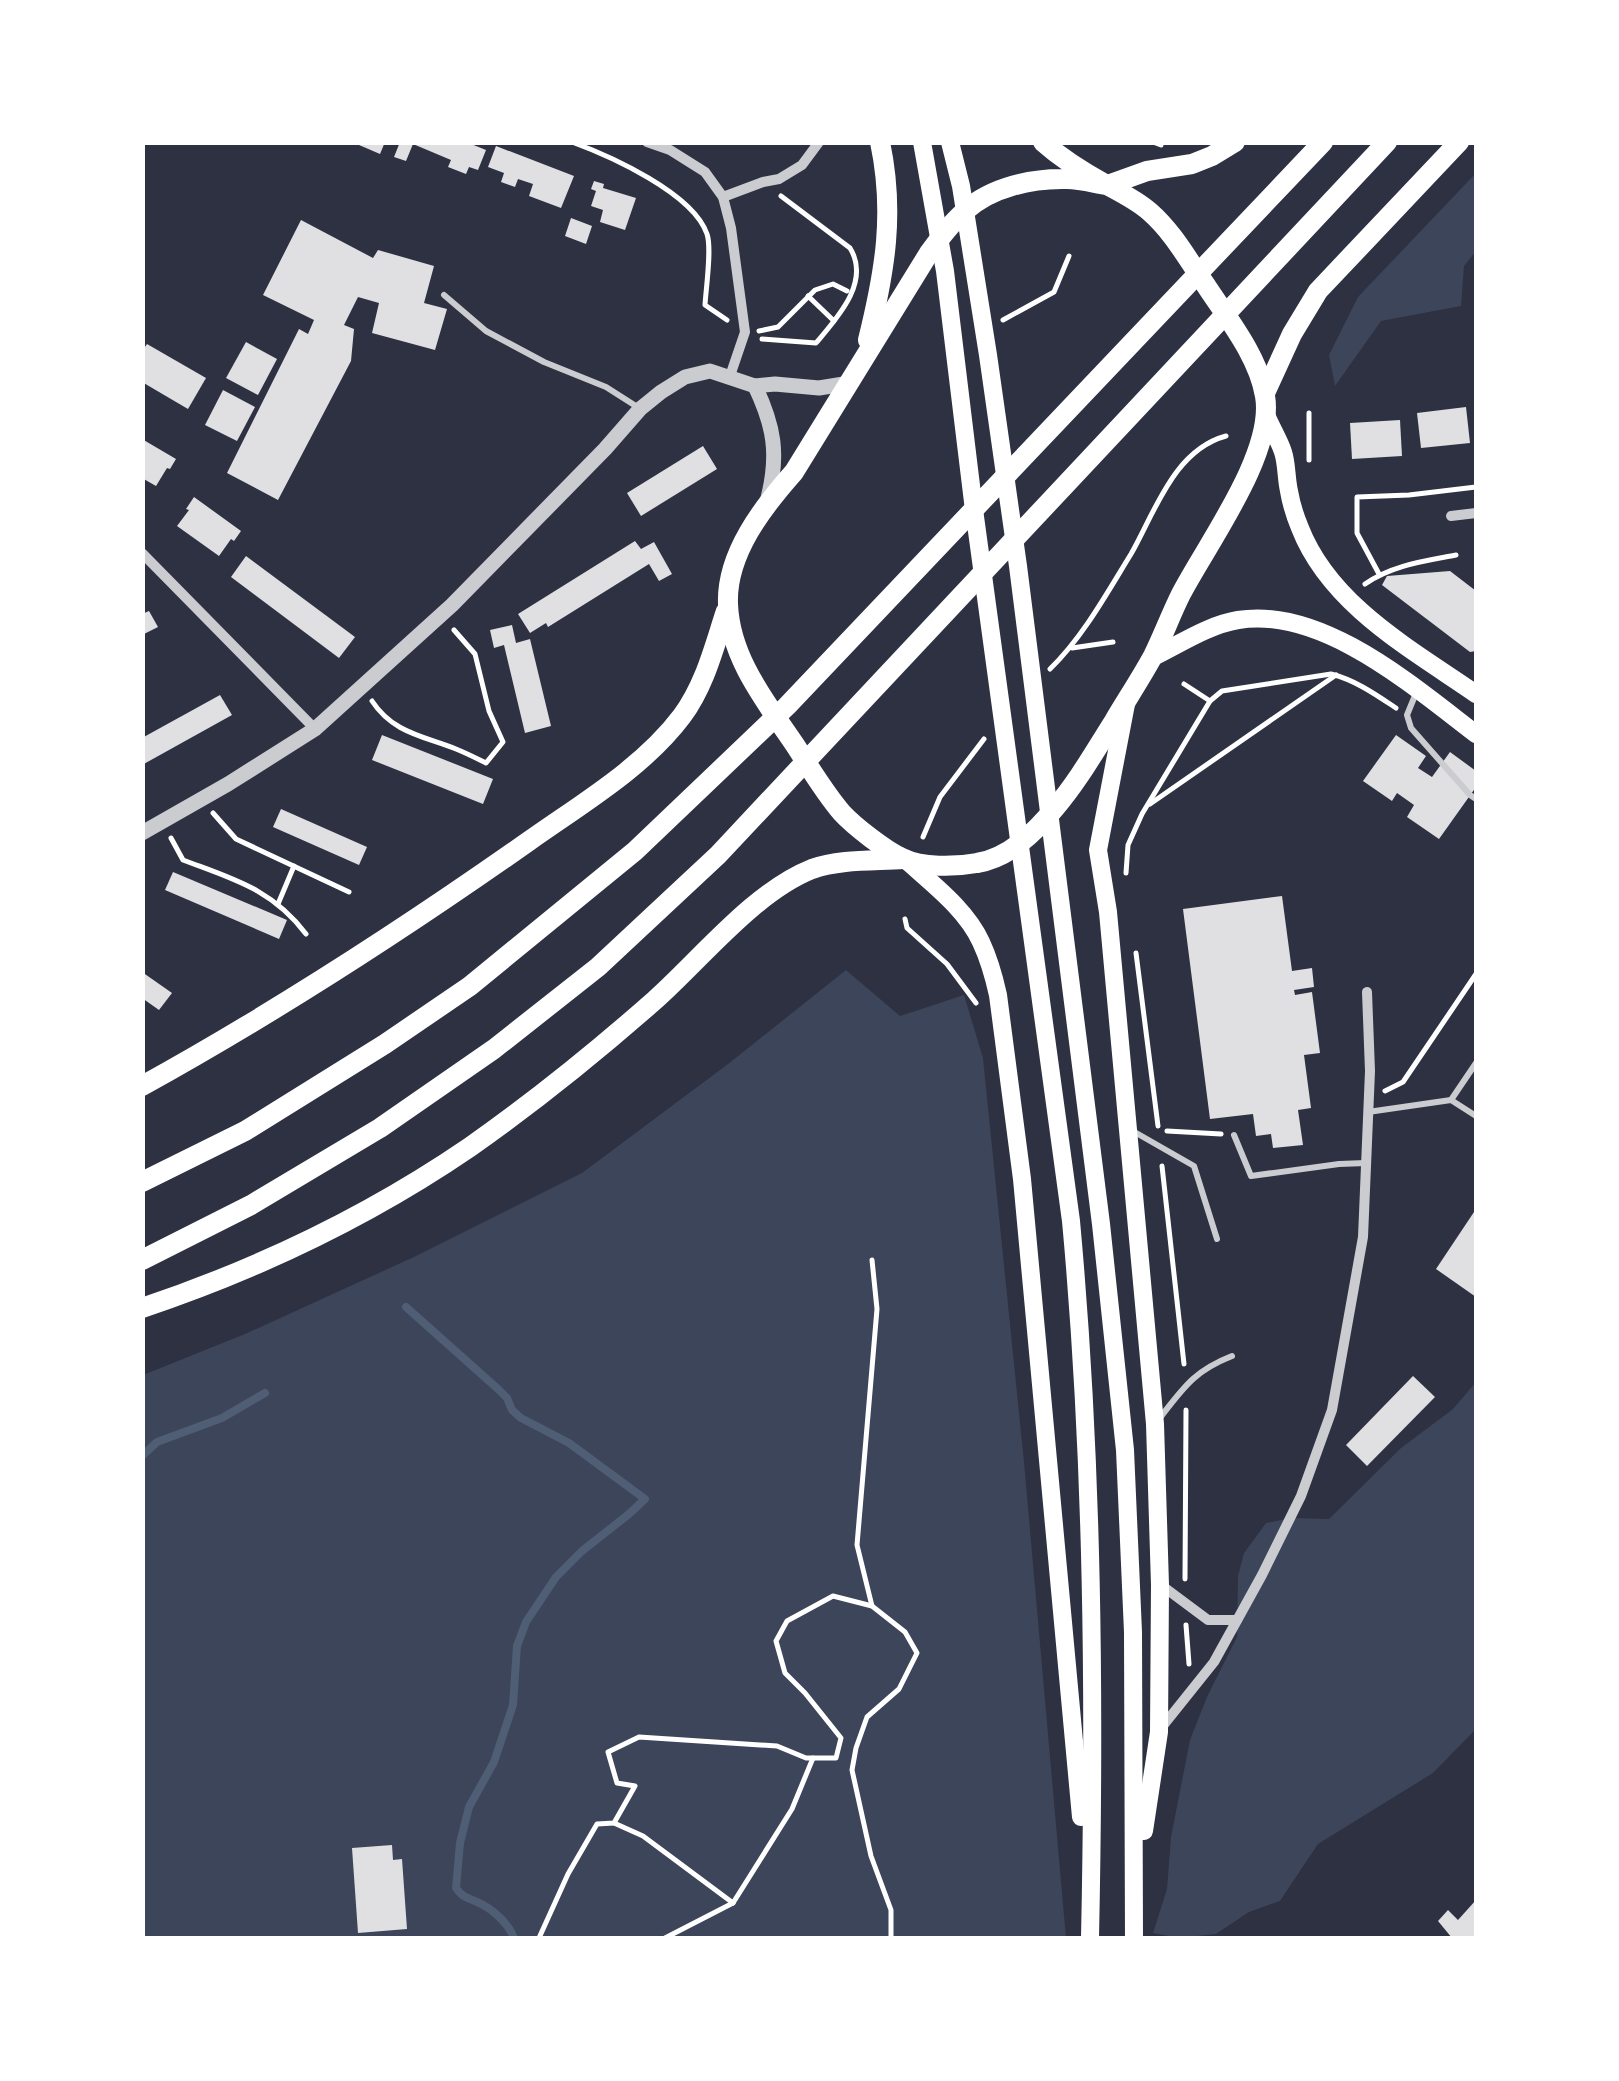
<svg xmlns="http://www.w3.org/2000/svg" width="1619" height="2081" font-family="'Alegreya Sans',sans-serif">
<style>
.green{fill:#3c4559}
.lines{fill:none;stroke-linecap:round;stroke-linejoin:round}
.stream{stroke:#4f5d75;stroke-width:8}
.building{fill:#e0e0e3}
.path{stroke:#fff;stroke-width:5}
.service{stroke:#caccd0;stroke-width:6}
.minor{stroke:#caccd0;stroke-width:10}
.tertiary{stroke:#caccd0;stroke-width:15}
.secondary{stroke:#fff;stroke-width:18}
.primary{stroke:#fff;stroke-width:18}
.trunk{stroke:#fff;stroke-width:20}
</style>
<rect width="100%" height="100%" fill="#2d3142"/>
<!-- green -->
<g class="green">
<polygon points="1476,173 1476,251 1464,266 1461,306 1381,321 1335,386 1329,355 1358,297"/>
<polygon points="846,970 900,1016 964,995 983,1058 1024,1462 1066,1938 143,1938 143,1375 245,1334 416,1256 582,1173 728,1064"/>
<polygon points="1476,1382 1476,1729 1433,1773 1318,1844 1280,1901 1249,1912 1216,1934 1178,1938 1153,1933 1167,1889 1171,1837 1190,1740 1207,1697 1237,1637 1238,1576 1244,1553 1266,1523 1291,1518 1329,1519 1401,1448 1453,1409"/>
</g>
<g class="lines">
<!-- stream -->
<g class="stream">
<path d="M 406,1307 L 498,1389 L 507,1398 L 512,1410 L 521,1418 L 569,1443 L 645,1499 L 629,1514 L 582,1551 L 556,1577 L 526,1622 L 517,1646 L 513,1705 L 494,1762 L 469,1807 L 460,1843 L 456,1888 C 463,1898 467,1897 477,1902 C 492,1908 509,1924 514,1938"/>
<polyline points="142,1456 157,1442 222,1418 265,1393"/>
</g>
</g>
<!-- building -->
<g class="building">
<polygon points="352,142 385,142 380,154"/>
<polygon points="400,142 466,142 486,150 478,170 469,167 466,174 448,167 451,160 413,144 406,161 394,157"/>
<polygon points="496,146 574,176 561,208 529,196 533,184 518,179 515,187 501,182 504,173 488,167"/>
<polygon points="594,181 604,184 603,188 636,198 625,230 600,222 603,210 591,206 596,191 591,189"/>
<polygon points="571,218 592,226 586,244 565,236"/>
<polygon points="301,220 373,258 378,250 434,266 424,303 447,309 435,350 372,333 379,303 358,297 344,325 354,329 351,361 278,500 227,473 299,329 308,334 314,320 263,295"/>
<polygon points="246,342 277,359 258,395 226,378"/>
<polygon points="147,344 206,378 188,409 142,382 142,351"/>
<polygon points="223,390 255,407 237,441 205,425"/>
<polygon points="1466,407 1470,443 1421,448 1417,413"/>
<polygon points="1400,420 1402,456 1352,459 1350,423"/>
<polygon points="142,439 176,459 170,469 167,468 156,486 142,478"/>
<polygon points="703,446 717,469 641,516 627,493"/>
<polygon points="194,497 241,531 234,541 231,539 219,556 177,526 189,510 186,509"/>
<polygon points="635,541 641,549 654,542 672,574 659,581 649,564 548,627 546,623 530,633 518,614"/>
<polygon points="246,556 355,637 339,658 231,577"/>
<polygon points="1450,571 1476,591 1476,651 1470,652 1382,585 1387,576"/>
<polygon points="149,611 158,627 142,635 142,614"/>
<polygon points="512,625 516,643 530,639 551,726 525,733 504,645 494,648 490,630"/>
<polygon points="220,695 232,715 142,765 142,738"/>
<polygon points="382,735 493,779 483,804 372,760"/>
<polygon points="1396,735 1426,756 1418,768 1432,777 1450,752 1476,771 1476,787 1439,839 1407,817 1414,805 1397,793 1392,801 1363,781"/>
<polygon points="281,809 367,847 359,865 273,827"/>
<polygon points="173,872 287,920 279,939 165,890"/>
<polygon points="1282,896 1292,971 1312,968 1314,987 1294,990 1295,995 1312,992 1320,1053 1304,1055 1311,1108 1298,1110 1303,1145 1273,1148 1271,1134 1256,1136 1253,1114 1210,1119 1183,909"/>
<polygon points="142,972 172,993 159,1010 142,998"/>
<polygon points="1476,1209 1476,1297 1436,1269"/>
<polygon points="1413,1376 1435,1397 1367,1466 1346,1445"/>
<polygon points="392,1845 393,1860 402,1859 407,1929 358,1933 352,1848"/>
<polygon points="1476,1900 1476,1938 1452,1938 1438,1921 1448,1910 1458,1920"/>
</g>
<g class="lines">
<!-- path -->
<g class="path">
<path d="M 572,142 C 610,156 693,193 707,234 C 712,248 706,288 705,305 L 727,320"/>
<polyline points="1153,142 1161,145 1162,142"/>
<polyline points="808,296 834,321"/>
<polyline points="1003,320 1054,292 1069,256"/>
<polyline points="759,331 778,327 815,290 833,284 847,291"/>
<path d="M 762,339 L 816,343 C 837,318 871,282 850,248 L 781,196"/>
<polyline points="1309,460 1309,413"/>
<polyline points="1379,574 1357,533 1357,497 1409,495 1476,487"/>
<path d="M 1365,584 C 1392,565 1425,561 1456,555"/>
<polyline points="1072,648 1113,642"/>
<path d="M 1050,669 C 1083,637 1107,593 1131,554 C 1155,512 1174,450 1226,436"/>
<polyline points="1184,684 1210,701"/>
<path d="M 372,701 C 393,733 423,736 456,749 C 466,753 476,758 486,763 L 503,742 L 489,711 L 475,654 L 454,630"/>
<polyline points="1150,804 1336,675"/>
<polyline points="213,813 236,839 349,892"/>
<polyline points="923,837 940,797 984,739"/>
<path d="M 171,838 L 183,860 C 233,879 272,889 306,934"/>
<path d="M 1126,873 L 1128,845 L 1142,814 L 1210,701 L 1222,691 L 1331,674 C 1355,680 1375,694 1396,708"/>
<polyline points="278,904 294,866"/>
<polyline points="905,919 907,928 947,964 976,1003"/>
<polyline points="1136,953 1158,1126"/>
<polyline points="1385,1091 1403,1082 1476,974"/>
<polyline points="1167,1131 1221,1134"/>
<polyline points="1162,1166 1184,1364"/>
<polyline points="872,1260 877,1309 857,1545 872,1606"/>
<polyline points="1185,1579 1186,1410"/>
<polyline points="1186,1625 1189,1664"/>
<polyline points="614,1823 643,1836 733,1903 792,1809 813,1758"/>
<polyline points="539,1938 568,1874 597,1824 614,1823 635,1786 617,1783 608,1752 639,1737 777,1746 806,1758 836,1758 841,1738 805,1693 785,1673 776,1641 787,1621 833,1596 872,1606 905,1632 917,1653 899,1689 867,1717 856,1748 852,1770 871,1856 891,1910 891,1938"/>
<polyline points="665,1938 733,1903"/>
</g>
<!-- service -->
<g class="service">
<polyline points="444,295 486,331 544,362 606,387 639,408"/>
<polyline points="1416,693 1407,715 1411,728 1470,795 1476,799"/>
<polyline points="1451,1100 1476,1116"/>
<polyline points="1368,1112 1451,1100 1476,1063"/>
<polyline points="1131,1130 1194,1166 1217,1239"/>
<polyline points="1234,1135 1251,1176 1339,1164 1366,1163"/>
<path d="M 1159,1419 C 1184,1387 1194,1371 1232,1356"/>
</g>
<!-- minor -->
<g class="minor">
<polyline points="647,142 670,150 705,172 723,197 731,228 745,332 730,376"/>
<polyline points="723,197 763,182 779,179 802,165 819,142"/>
<polyline points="1451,516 1476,513"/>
<polyline points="142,553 315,729"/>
<polyline points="1161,1585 1208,1620 1237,1620"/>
<polyline points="1162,1727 1214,1662 1262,1575 1301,1496 1332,1410 1363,1237 1370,1071 1367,992"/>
</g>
<!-- tertiary -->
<g class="tertiary">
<path d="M 755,386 C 774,426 779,454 768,498"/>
<polyline points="142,833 228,784 315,729 452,605 605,449 640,409 661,392 685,377 710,371 755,386 775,384 819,388 850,383"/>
</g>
<!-- secondary -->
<g class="secondary">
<path d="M 1267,417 C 1272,429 1279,440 1283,452 C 1287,464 1286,478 1289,491 C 1291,503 1295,516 1300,528 C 1330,605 1411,649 1476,694"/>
<path d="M 1153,657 C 1180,644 1208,625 1238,620 C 1322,606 1414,687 1476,734"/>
</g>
<!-- primary -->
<g class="primary">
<path d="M 922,142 L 945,271 L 973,502 L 1071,1221 C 1093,1460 1095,1699 1090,1938"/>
<polyline points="950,142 961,186 988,355 1018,566 1101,1224 1125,1450 1133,1632 1134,1938"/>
<polyline points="1126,704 1098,850 1108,912 1155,1424 1160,1585 1159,1732 1144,1831"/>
<path d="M 906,860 C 932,884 966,909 981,942 C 989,959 994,977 998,995 L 1022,1179 L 1081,1817"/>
</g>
<!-- trunk -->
<g class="trunk">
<path d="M 1043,142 C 1062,159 1083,172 1105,184 C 1120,192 1138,201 1150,212 C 1173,232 1188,260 1205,284 C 1227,318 1258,355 1265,396 C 1275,453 1207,544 1181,594 C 1171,614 1163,636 1153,656 C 1141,678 1127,699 1114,721 C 1095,751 1078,781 1055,808 C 1035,832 1009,858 977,863 C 955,867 922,868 902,858 C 886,851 854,826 842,813 C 824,792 810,768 795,745 C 766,702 730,658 728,604 C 726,554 763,507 794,472 L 929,253 C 940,238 951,223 965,211 C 991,187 1033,178 1067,179 C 1080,179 1094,183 1106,185"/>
<polyline points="1108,185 1147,171 1192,164 1212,156 1235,142"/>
<path d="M 868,340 C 885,271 895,213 880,142"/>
<polyline points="1265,393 1292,334 1318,291 1459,142"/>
<path d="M 142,1086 C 276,1012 404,929 529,841 C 581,804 643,768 682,716 C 705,685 714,647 726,611"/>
<polyline points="142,1182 245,1131 385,1044 470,986 635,851 787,706 1323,142"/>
<polyline points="142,1260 251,1205 380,1128 494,1049 598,967 718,855 1387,142"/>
<path d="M 142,1308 C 258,1269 369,1216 470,1147 C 534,1102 596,1052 655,1000 C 701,959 754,892 812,869 C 840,859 874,861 903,859"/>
</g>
</g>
<!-- border -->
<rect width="1619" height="2081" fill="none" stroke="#ffffff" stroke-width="290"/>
</svg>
